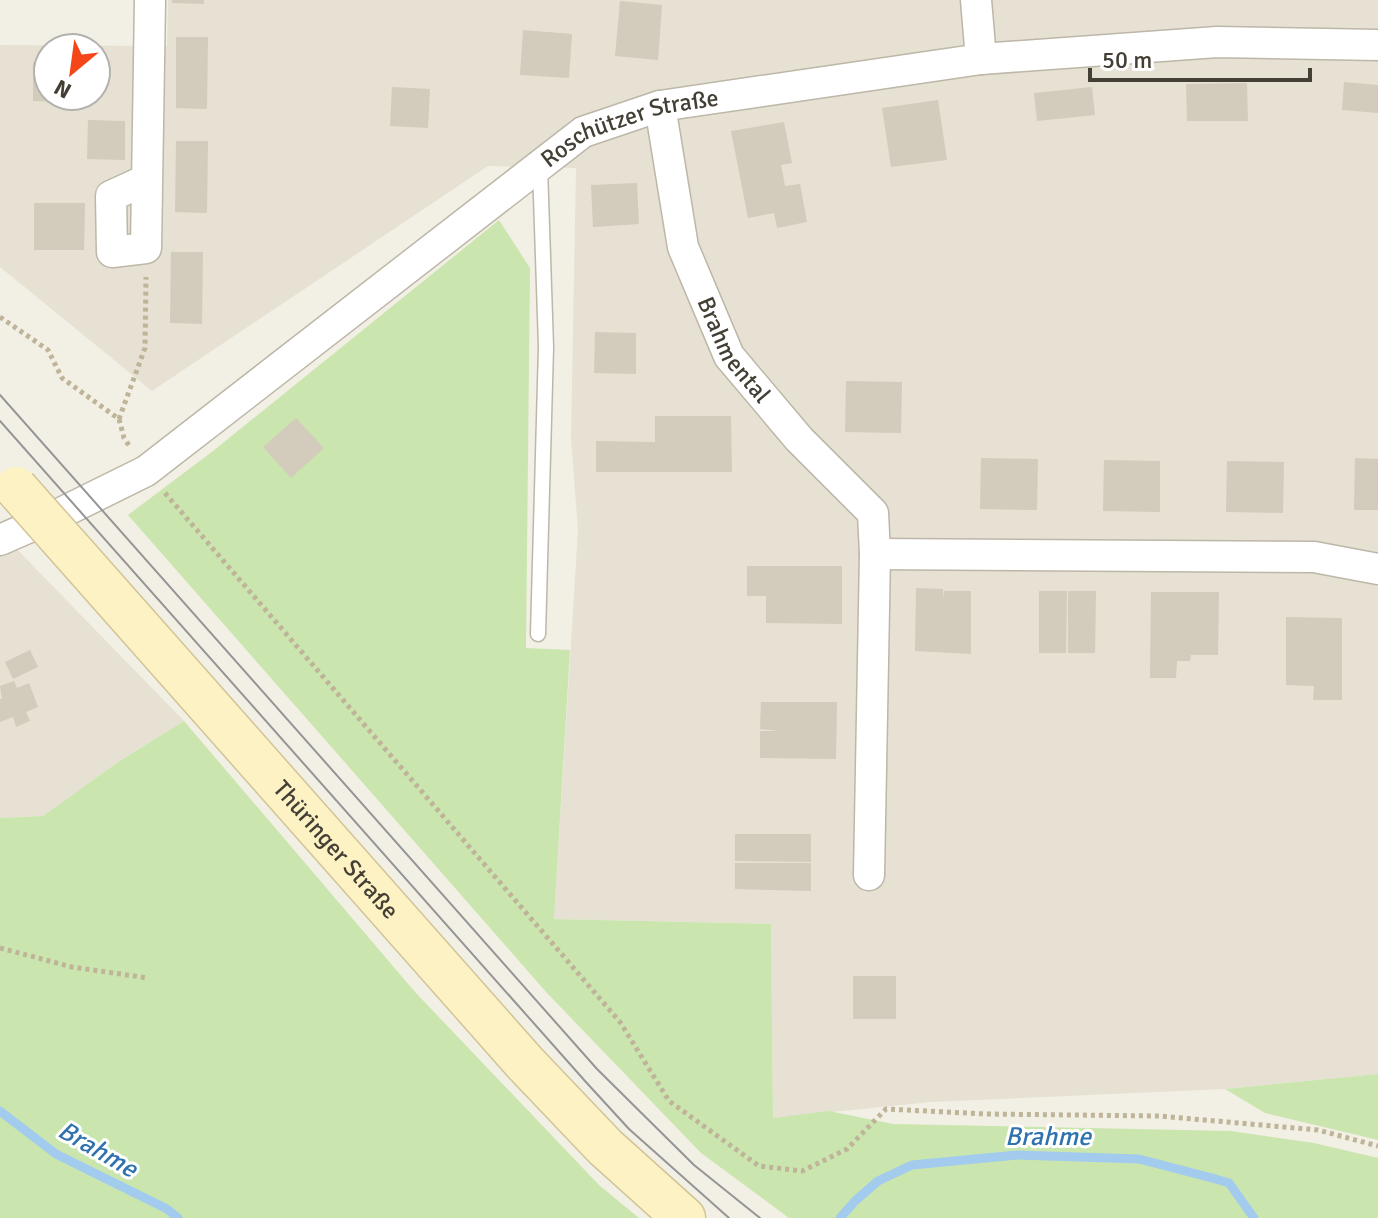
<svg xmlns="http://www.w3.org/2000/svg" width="1378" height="1218" font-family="Signika,sans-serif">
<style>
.residential{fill:#e6e1d3;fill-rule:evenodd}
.green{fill:#cae6ae}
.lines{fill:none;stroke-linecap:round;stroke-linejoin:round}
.stream{stroke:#a2cbee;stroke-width:9}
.building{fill:#d3cbbb}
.service-casing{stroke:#bdb7a8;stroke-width:17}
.minor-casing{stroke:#bdb7a8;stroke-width:33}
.secondary-casing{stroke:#d1c496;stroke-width:45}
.path{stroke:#bfb499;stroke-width:5;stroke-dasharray:4 4;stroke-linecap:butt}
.service{stroke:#fff;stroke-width:14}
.minor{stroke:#fff;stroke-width:30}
.secondary{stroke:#fdf2c4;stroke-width:42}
.tram{stroke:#959595;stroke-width:2}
.secondary-bridge-casing{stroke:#d1c496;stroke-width:45;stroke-linecap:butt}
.secondary-bridge{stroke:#fdf2c4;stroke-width:42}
.labels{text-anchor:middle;stroke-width:6;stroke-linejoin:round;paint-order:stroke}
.street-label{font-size:24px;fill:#443f35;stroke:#fff}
.water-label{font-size:26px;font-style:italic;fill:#3072ae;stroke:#fff}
</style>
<rect width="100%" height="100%" fill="#f2efe5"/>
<!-- residential -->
<g class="residential">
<path d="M 168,0 L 1378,0 L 1378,1074 L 1225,1089 L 931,1102 L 773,1118 L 771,924 L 554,919 L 578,530 L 571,439 L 576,168 L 488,166 L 152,391 L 0,267 L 0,45 L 167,46 ZM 48,48 L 96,48 L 96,96 L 48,96 Z"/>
<polygon points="0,532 184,721 118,762 43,816 0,818"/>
</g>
<!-- green -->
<g class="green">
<polygon points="499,220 530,268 526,648 570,650 554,919 771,924 773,1118 829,1111 893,1124 1231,1131 1314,1143 1378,1158 1378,1218 789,1218 701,1153 547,993 128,515 213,451"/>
<polygon points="184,721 415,992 599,1185 639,1218 0,1218 0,818 43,816 118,762"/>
<polygon points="1378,1074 1378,1140 1265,1113 1225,1089"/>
</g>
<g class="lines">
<!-- stream -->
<g class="stream">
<polyline points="0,1111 56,1154 167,1209 178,1218"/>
<polyline points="840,1218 855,1201 878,1181 912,1165 1017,1155 1139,1159 1212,1178 1229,1183 1254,1218"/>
</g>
</g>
<!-- building -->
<g class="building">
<polygon points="172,0 204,0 204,4 172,3"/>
<polygon points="620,1 662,5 658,60 615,56"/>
<polygon points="523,30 572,34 569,78 520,75"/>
<polygon points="176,37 208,37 207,109 176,108"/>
<polygon points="33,62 48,62 48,96 71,96 71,102 33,101"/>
<polygon points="1344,82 1378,85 1378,113 1342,110"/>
<polygon points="1247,83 1248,121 1187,121 1186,84"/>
<polygon points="392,87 430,89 428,128 390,126"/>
<polygon points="1092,87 1095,115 1037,121 1034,93"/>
<polygon points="938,100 947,160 891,167 882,108"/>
<polygon points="88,120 125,121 125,160 87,159"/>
<polygon points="784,122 792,163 781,165 785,186 800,184 807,222 777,228 774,213 748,218 731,131"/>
<polygon points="176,141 208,141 207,213 175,212"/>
<polygon points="637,183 639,224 593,227 591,185"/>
<polygon points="34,203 85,203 84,250 34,250"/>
<polygon points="171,252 203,252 202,324 170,323"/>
<polygon points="595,332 636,333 636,374 594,373"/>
<polygon points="846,381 902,382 901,433 845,432"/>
<polygon points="655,416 731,416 732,472 596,472 596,441 655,442"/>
<polygon points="296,418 324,448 291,478 263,447"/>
<polygon points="981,458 1038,459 1037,510 980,509"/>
<polygon points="1355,458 1378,459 1378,510 1354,510"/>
<polygon points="1104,460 1160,461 1160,512 1103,511"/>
<polygon points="1227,461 1284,462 1283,513 1226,512"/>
<polygon points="747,566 842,566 842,624 766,623 766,596 747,596"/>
<polygon points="916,588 943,589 943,599 944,591 971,591 971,654 915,651"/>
<polygon points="1039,591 1067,591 1066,653 1039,653"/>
<polygon points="1068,591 1096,591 1095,653 1068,653"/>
<polygon points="1151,592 1219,592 1218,655 1191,655 1190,661 1177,661 1176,678 1150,678"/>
<polygon points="1286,617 1342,618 1342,700 1313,700 1314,686 1286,685"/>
<polygon points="30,650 38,667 13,679 5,662"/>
<polygon points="14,681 17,688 29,683 38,707 26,712 30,721 16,727 13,717 0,722 0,699 2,699 0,686"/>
<polygon points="761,702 837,702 836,759 760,758 760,731 780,731 760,729"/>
<polygon points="735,834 811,834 811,862 735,861"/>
<polygon points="735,863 811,863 811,891 735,889"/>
<rect x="853" y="976" width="43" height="43"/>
</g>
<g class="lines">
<defs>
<polyline id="service" points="538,634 546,347 540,167"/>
<g id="minor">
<polyline points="976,0 981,59"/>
<path id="s1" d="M 660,106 L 683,247 L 729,356 L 799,439 L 873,513 L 875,554 L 869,875"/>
<polyline points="146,180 111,196 112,252 146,248 150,0"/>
<path id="s2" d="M 0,540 L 55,516 L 146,471 L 583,132 L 660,106 L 981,59 L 1217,42 L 1378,45"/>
<polyline points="875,554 1314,557 1378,569"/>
</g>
<g id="secondary">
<path id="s3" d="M 71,550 L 525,1063 L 605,1147 L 684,1218"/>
</g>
</defs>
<!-- service casing -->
<use href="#service" class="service-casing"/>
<!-- minor casing -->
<use href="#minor" class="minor-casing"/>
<!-- secondary casing -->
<use href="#secondary" class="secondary-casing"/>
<!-- path -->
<g class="path">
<polyline points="0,317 48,350 62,378 119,419 124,438 130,447"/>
<polyline points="119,419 145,348 146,277"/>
<polyline points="165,493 620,1022 669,1101 759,1166 802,1171 847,1149 886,1109 986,1114 1159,1116 1318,1130 1378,1146"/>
<polyline points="0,948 72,967 148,978"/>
</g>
<!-- service -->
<use href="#service" class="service"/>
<!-- minor -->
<use href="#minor" class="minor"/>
<!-- secondary -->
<use href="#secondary" class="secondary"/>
<!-- tram -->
<g class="tram">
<polyline points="0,395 597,1069 694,1165 760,1218"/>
<polyline points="0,421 585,1081 629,1129 729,1218"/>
</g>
<defs>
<polyline id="secondary-bridge" points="16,488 71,550"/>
</defs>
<!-- secondary-bridge casing -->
<use href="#secondary-bridge" class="secondary-bridge-casing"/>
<!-- secondary-bridge -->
<use href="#secondary-bridge" class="secondary-bridge"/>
</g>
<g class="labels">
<!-- street labels -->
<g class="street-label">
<text dy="8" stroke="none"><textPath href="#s2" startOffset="760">Roschützer Straße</textPath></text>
<text dy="8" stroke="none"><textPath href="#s1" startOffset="258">Brahmental</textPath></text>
<text dy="8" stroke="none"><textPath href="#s3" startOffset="400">Thüringer Straße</textPath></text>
</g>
<!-- water labels -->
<g class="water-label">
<text x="1048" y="1145">Brahme</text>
<text transform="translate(98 1149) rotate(30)" y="9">Brahme</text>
</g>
</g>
<!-- north arrow -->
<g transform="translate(72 72) rotate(209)"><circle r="38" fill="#ffffff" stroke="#b4b2ae" stroke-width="2"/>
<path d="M0-6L14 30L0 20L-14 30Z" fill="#f54619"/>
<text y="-12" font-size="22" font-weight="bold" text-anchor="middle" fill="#443f35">N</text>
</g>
<!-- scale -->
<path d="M1090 68v12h220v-12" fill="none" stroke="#443f35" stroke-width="4"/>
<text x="1102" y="68" font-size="24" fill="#443f35" stroke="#ffffff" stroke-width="6" paint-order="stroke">50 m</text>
</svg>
